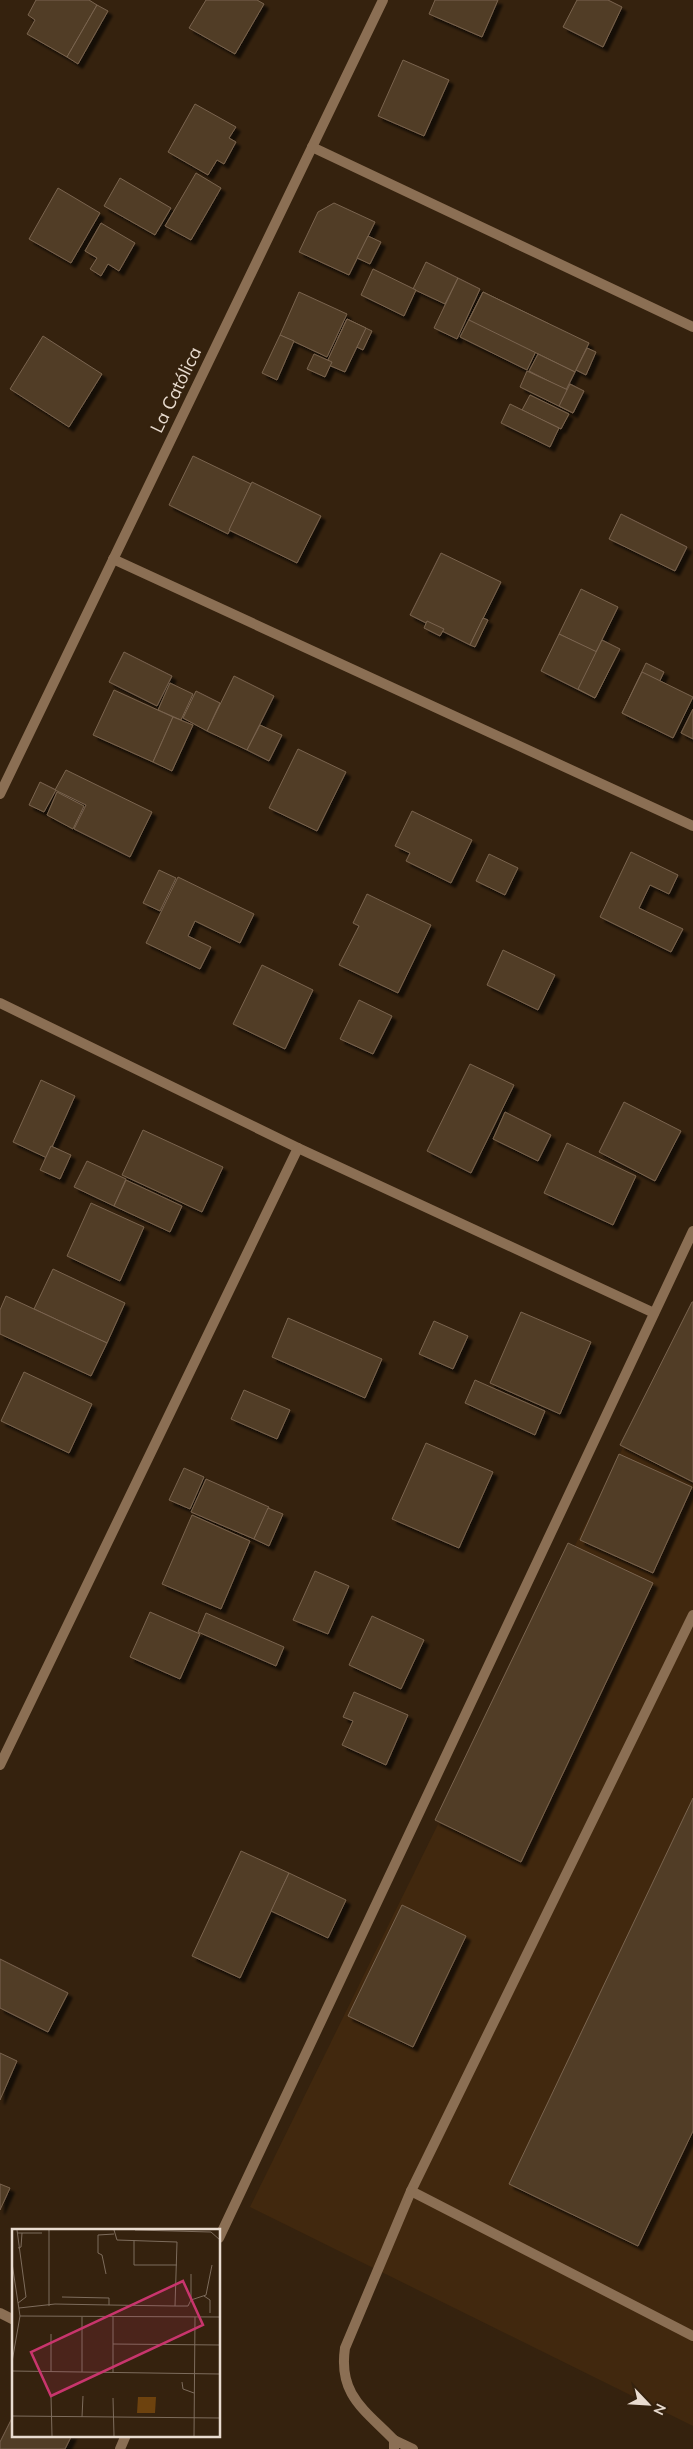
<svg xmlns="http://www.w3.org/2000/svg" width="693" height="2449" font-family="Mulish,sans-serif">
<style>
.built{fill:#41280e}
.building{fill:#513d28;stroke:#7a644e;filter:url(#shadow)}
.lines{fill:none;stroke-linecap:round;stroke-linejoin:round}
.lane{stroke:#8b6f54;stroke-width:10}
.street{stroke:#8b6f54;stroke-width:10}
.labels{text-anchor:middle;stroke-width:5;stroke-linejoin:round;paint-order:stroke}
.street-label{font-size:18px;fill:#e9dcd0;stroke:#35220e}
.inset-road{fill:none;stroke:#7d6c5c;stroke-width:1}
.view{fill:#c8356d;fill-opacity:0.15;stroke:#c8356d;stroke-width:2.5}
.inset-edge{fill:none;stroke:#e9dcd0;stroke-width:2.5}
</style>
<defs>
<filter id="shadow"><feDropShadow dx="4.5" dy="4.5" stdDeviation="1" flood-color="#0009"/></filter>
</defs>
<rect width="100%" height="100%" fill="#35220e"/>
<!-- built -->
<polygon class="built" points="693,1305 693,2426 250,2207"/>
<!-- building -->
<g class="building">
<polygon points="36,0 89,0 97,5 67,57 27,34 35,20 28,15"/>
<polygon points="206,0 257,0 264,4 235,54 189,28"/>
<polygon points="435,0 498,0 482,37 429,14"/>
<polygon points="577,0 608,0 622,7 603,47 563,27"/>
<polygon points="97,5 108,11 78,64 67,57"/>
<polygon points="403,60 449,80 424,136 378,116"/>
<polygon points="195,104 236,127 229,138 236,142 224,164 217,160 208,175 168,152"/>
<polygon points="196,173 221,188 191,240 165,226"/>
<polygon points="120,178 171,208 155,235 104,206"/>
<polygon points="58,188 100,213 71,263 29,239"/>
<polygon points="334,203 375,222 349,275 299,252 318,212"/>
<polygon points="101,223 135,243 119,271 108,264 101,276 90,269 97,258 85,251"/>
<polygon points="368,236 381,242 370,264 357,258"/>
<polygon points="426,262 458,278 445,304 413,289"/>
<polygon points="373,269 416,290 404,316 361,295"/>
<polygon points="458,278 480,289 457,339 434,328"/>
<polygon points="299,292 347,314 327,357 280,335"/>
<polygon points="483,292 549,324 527,370 460,337"/>
<polygon points="483,292 589,343 575,372 469,320"/>
<polygon points="347,319 372,331 363,350 338,338"/>
<polygon points="347,319 366,328 345,372 326,364"/>
<polygon points="280,335 294,341 277,380 262,373"/>
<polygon points="43,336 102,374 69,427 10,389"/>
<polygon points="587,348 596,352 586,375 576,370"/>
<polygon points="314,354 332,362 325,377 307,369"/>
<polygon points="538,354 575,372 566,390 529,371"/>
<polygon points="527,371 581,396 573,413 520,387"/>
<polygon points="570,384 584,391 573,413 559,406"/>
<polygon points="530,395 569,414 561,429 522,410"/>
<polygon points="510,404 559,428 550,447 501,423"/>
<polygon points="193,456 251,484 228,534 169,505"/>
<polygon points="252,482 321,516 297,563 229,530"/>
<polygon points="621,514 687,547 675,571 609,539"/>
<polygon points="441,553 501,582 470,645 410,615"/>
<polygon points="581,589 618,607 596,652 559,634"/>
<polygon points="483,618 488,620 475,647 470,645"/>
<polygon points="427,621 444,629 440,636 424,628"/>
<polygon points="559,634 614,660 595,698 541,671"/>
<polygon points="602,640 620,649 595,698 578,689"/>
<polygon points="124,652 172,676 157,706 109,682"/>
<polygon points="646,663 664,672 640,722 622,713"/>
<polygon points="642,672 693,697 673,738 622,713"/>
<polygon points="234,676 274,696 247,750 207,731"/>
<polygon points="170,683 193,694 181,720 158,710"/>
<polygon points="114,690 173,717 153,762 93,735"/>
<polygon points="196,691 220,703 207,731 183,718"/>
<polygon points="693,709 693,739 681,733"/>
<polygon points="173,717 193,725 172,771 153,762"/>
<polygon points="260,725 282,735 269,761 247,750"/>
<polygon points="298,749 346,772 317,831 269,808"/>
<polygon points="66,770 152,812 130,857 74,829 86,805 55,790"/>
<polygon points="40,782 56,790 44,812 29,805"/>
<polygon points="57,792 84,806 73,829 47,815"/>
<polygon points="412,811 472,840 451,883 406,861 410,853 395,846"/>
<polygon points="631,852 678,875 669,894 650,885 639,908 683,929 671,952 600,917"/>
<polygon points="489,854 518,868 505,895 476,881"/>
<polygon points="159,870 176,878 160,911 143,903"/>
<polygon points="178,877 254,914 240,943 195,921 188,936 211,947 200,969 146,943"/>
<polygon points="367,894 431,925 398,993 339,965 359,926 353,923"/>
<polygon points="503,950 555,975 538,1010 487,985"/>
<polygon points="262,965 313,990 285,1049 233,1024"/>
<polygon points="359,1000 392,1016 373,1054 340,1039"/>
<polygon points="470,1064 514,1085 471,1173 427,1151"/>
<polygon points="41,1080 75,1096 47,1158 13,1142"/>
<polygon points="624,1102 681,1131 655,1181 599,1152"/>
<polygon points="505,1112 551,1135 538,1161 493,1139"/>
<polygon points="143,1130 223,1167 202,1212 122,1175"/>
<polygon points="567,1143 636,1176 613,1225 544,1193"/>
<polygon points="51,1146 71,1155 60,1179 40,1170"/>
<polygon points="87,1161 126,1179 114,1206 74,1187"/>
<polygon points="126,1180 182,1206 170,1232 114,1206"/>
<polygon points="91,1203 144,1227 120,1281 67,1256"/>
<polygon points="53,1269 125,1303 107,1343 34,1309"/>
<polygon points="6,1296 107,1343 91,1376 0,1334 0,1310"/>
<polygon points="692,1302 693,1302 693,1482 620,1445"/>
<polygon points="521,1312 591,1342 560,1414 490,1383"/>
<polygon points="288,1318 382,1359 365,1398 272,1357"/>
<polygon points="434,1321 468,1336 453,1369 419,1354"/>
<polygon points="24,1372 92,1404 69,1453 1,1421"/>
<polygon points="475,1380 545,1411 535,1435 465,1403"/>
<polygon points="244,1390 290,1410 277,1439 231,1419"/>
<polygon points="426,1443 493,1472 459,1548 392,1519"/>
<polygon points="619,1454 692,1487 653,1573 580,1540"/>
<polygon points="184,1468 204,1477 190,1509 169,1500"/>
<polygon points="206,1479 269,1507 254,1539 191,1512"/>
<polygon points="268,1508 283,1514 269,1546 254,1539"/>
<polygon points="192,1515 250,1541 221,1609 162,1584"/>
<polygon points="568,1543 653,1583 521,1862 435,1820"/>
<polygon points="315,1571 349,1586 328,1634 293,1620"/>
<polygon points="150,1612 200,1634 180,1679 130,1657"/>
<polygon points="206,1613 284,1647 276,1666 198,1632"/>
<polygon points="372,1616 424,1640 401,1689 349,1665"/>
<polygon points="354,1692 408,1715 386,1765 342,1745 353,1721 343,1717"/>
<polygon points="693,1798 693,2131 638,2246 509,2184"/>
<polygon points="241,1851 289,1873 240,1978 192,1956"/>
<polygon points="289,1873 346,1900 328,1938 271,1911"/>
<polygon points="402,1905 466,1936 413,2047 348,2016"/>
<polygon points="0,1959 68,1993 48,2032 0,2008"/>
<polygon points="0,2053 17,2061 0,2100"/>
<polygon points="0,2184 10,2188 0,2210"/>
<polygon points="14,2414 14,2435 72,2435 65,2449 0,2449 0,2442"/>
</g>
<g class="lines">
<!-- lane -->
<g class="lane">
<polyline points="693,1615 411,2191 693,2336"/>
<polyline points="394,2440 413,2449"/>
<path d="M 394,2449 L 394,2440 C 365,2410 338,2395 345,2348 L 411,2191"/>
</g>
<!-- street -->
<g class="street">
<polyline points="312,147 693,327"/>
<polyline points="113,559 693,826"/>
<polyline points="0,794 383,0"/>
<polyline points="0,1003 298,1148 654,1313"/>
<polyline points="0,1765 298,1148"/>
<polyline points="219,2238 693,1231"/>
<polyline points="0,2313 14,2320"/>
<polyline points="120,2449 126,2435"/>
</g>
</g>
<g class="labels">
<!-- street labels -->
<g class="street-label">
<text transform="translate(176 390) rotate(-64)" y="6">La Católica</text>
</g>
</g>
<!-- overview -->
<g transform="translate(12 2229)">
<rect width="208" height="208" fill="#35220e"/>
<path d="M 126,168 L 144,168 L 143,184 L 125,184 Z" fill="#6d420e"/>
<path class="inset-road" d="M 5,1 L 14,68 L 6,74M 123,1 L 199,3 L 208,11M 5,4 L 30,4M 122,11 L 122,36 L 165,36M 6,19 L 9,18 L 10,4M 0,34 L 8,87 L 0,133M 94,45 L 90,26 L 86,24 L 86,6 L 102,5M 179,45 L 179,71M 192,67 L 198,71 L 198,84M 97,76 L 163,77 L 165,13 L 105,11 L 102,1M 37,77 L 37,1M 163,77 L 176,77 L 179,71 L 194,66 L 200,36M 7,79 L 43,75 L 97,76 L 97,69 L 50,68M 8,87 L 208,88M 70,88 L 70,143M 101,115 L 208,116M 0,142 L 208,145M 39,143 L 39,105M 101,144 L 101,88M 170,153 L 171,160 L 182,164M 39,167 L 40,207M 101,169 L 102,207M 0,187 L 208,189M 70,188 L 71,167M 182,207 L 183,88"/>
<path class="view" d="M 171,52 L 191,96 L 39,167 L 19,123 Z"/>
<rect width="208" height="208" class="inset-edge"/>
</g>
<!-- north arrow -->
<g transform="translate(648 2404) rotate(115)" stroke="#35220e" stroke-width="4" paint-order="stroke">
<path d="M0-4L9 19L0 12L-9 19Z" fill="#e9dcd0"/>
<text y="-8" font-size="14" font-weight="bold" text-anchor="middle" fill="#e9dcd0">N</text>
</g>
</svg>
